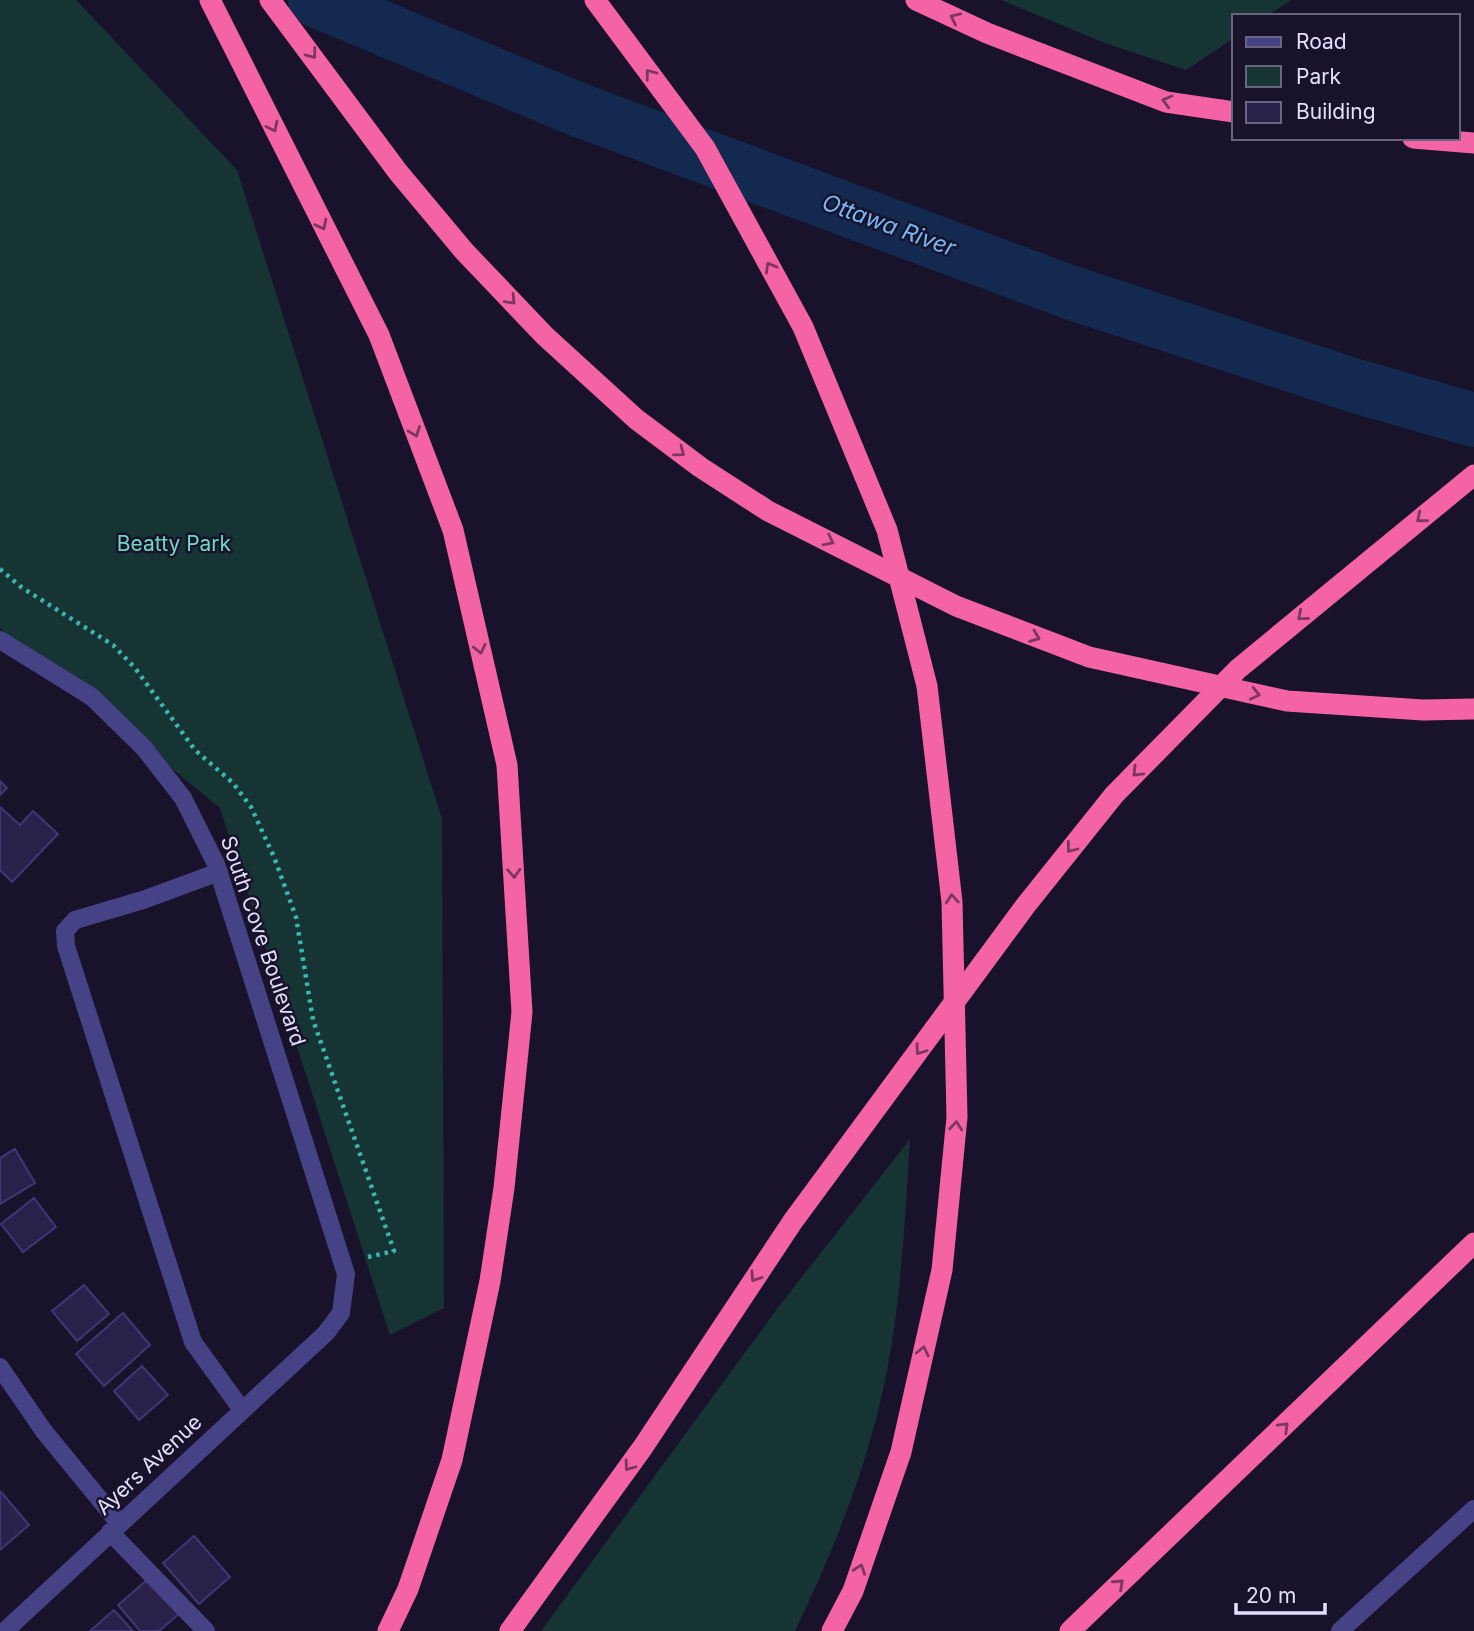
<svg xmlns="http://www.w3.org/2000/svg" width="1474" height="1631" font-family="Inter,sans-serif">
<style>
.green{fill:#173434}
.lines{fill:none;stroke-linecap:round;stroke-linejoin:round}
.river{stroke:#13294f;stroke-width:54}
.building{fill:#2a214a;stroke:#423575;stroke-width:2}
.path{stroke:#3ab6b0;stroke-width:4.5;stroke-dasharray:3.5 5;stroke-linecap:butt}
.minor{stroke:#464286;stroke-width:18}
.highway{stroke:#f463a6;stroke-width:21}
.oneway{stroke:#7b3762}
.labels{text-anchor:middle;stroke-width:5;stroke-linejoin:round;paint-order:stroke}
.park-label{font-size:21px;fill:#6fd9c0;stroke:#18132b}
.street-label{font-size:21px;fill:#e3dffd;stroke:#18132b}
.water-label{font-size:23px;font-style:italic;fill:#75b8f5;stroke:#18132b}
</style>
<rect width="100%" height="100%" fill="#18132b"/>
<!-- green -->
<g class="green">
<polygon points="0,0 76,0 237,170 442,819 444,1308 390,1335 220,808 0,628"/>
<polygon points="1001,0 1291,0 1267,16 1234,16 1234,38 1186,70 1105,43"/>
<path d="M 910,1139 C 904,1233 900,1331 875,1423 C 856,1494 827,1565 795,1631 L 541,1631 L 777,1309 Z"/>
</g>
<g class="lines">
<!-- river -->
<polyline class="river" points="315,0 579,110 1072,293 1356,386 1474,420"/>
</g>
<!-- building -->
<g class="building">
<polygon points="0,781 7,788 0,795"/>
<polygon points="0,807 20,825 33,811 58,834 12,882 0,870"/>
<polygon points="15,1149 35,1183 0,1204 0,1158"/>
<polygon points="34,1198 56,1227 23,1252 1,1224"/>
<polygon points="84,1285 109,1314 77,1341 52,1311"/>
<polygon points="123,1313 150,1345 104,1386 76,1354"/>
<polygon points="142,1366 168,1395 139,1420 114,1391"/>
<polygon points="1,1492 29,1525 0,1550 0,1493"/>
<polygon points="194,1536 230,1577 199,1604 163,1563"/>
<polygon points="148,1579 179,1614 159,1631 140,1631 118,1605"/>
<polygon points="114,1610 133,1631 90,1631"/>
</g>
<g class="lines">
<!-- path -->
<polyline class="path" points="0,569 21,587 113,645 135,668 195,750 233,783 251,807 274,857 296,917 313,1020 394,1251 364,1258"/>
<!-- minor -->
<g class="minor">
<polyline points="0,640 92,697 144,748 183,798 216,864 346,1274 341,1313 326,1333 5,1631"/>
<polyline points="219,872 143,900 75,920 65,931 66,946 193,1342 242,1410"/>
<polyline points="0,1367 43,1430 119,1523"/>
<polyline points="110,1532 206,1631"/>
<polyline points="1340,1631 1474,1509"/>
</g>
<!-- highway -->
<g class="highway">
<polyline points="210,0 379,335 453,530 507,765 522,1012 504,1188 490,1281 452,1460 408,1589 388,1631"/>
<polyline points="270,0 398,172 464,251 545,336 636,419 700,467 768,511 956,606 1089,657 1287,701 1423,710 1474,709"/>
<polyline points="595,0 705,148 803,327 887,530 927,686 952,902 957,1117 942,1270 901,1452 853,1591 832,1631"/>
<polyline points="916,0 987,33 1166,102 1234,112"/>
<polyline points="1413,138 1474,143"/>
<polyline points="510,1631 643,1447 793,1221 1026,905 1114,795 1238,669 1474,475"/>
<polyline points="1070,1631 1474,1243"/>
</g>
</g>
<!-- one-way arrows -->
<defs><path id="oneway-chevron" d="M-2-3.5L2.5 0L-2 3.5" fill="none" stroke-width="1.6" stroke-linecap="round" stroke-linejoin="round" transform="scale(1.75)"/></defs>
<g class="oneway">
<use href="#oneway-chevron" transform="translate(955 18) rotate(-155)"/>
<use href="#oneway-chevron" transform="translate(312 54) rotate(53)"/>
<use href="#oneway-chevron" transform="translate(650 74) rotate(-127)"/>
<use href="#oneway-chevron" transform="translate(1167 101) rotate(-165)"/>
<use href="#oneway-chevron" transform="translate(273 127) rotate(64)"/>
<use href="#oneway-chevron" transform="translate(322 225) rotate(63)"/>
<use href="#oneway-chevron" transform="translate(770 267) rotate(-119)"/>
<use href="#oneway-chevron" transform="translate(511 300) rotate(47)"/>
<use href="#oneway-chevron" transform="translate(415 432) rotate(69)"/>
<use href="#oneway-chevron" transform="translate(680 452) rotate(37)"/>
<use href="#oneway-chevron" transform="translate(1421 518) rotate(141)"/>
<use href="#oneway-chevron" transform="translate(829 541) rotate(27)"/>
<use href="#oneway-chevron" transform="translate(1302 616) rotate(140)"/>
<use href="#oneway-chevron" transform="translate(1035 637) rotate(21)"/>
<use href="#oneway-chevron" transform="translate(480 649) rotate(77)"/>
<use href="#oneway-chevron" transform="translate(1255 694) rotate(13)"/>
<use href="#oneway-chevron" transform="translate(1137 772) rotate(135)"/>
<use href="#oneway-chevron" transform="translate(1071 848) rotate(128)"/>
<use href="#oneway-chevron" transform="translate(514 873) rotate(87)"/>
<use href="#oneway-chevron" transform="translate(952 899) rotate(-94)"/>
<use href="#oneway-chevron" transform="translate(920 1050) rotate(126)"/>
<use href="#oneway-chevron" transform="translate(956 1126) rotate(-85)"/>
<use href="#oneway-chevron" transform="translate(755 1277) rotate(124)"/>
<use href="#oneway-chevron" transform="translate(923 1351) rotate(-77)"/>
<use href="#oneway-chevron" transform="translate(1284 1427) rotate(-44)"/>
<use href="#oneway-chevron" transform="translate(629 1466) rotate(126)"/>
<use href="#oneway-chevron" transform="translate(860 1569) rotate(-71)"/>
<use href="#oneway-chevron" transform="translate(1119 1584) rotate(-43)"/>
</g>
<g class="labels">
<!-- park labels -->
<g class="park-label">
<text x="174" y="551">Beatty Park</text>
</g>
<!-- street labels -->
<g class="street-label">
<text transform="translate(263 941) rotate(71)" y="7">South Cove Boulevard</text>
<text transform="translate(149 1465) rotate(-43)" y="7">Ayers Avenue</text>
</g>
<!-- water labels -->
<g class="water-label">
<text transform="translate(889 225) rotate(20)" y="8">Ottawa River</text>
</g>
</g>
<!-- legend -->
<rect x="1232" y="14" width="228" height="126" fill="#18132b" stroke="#69657f" stroke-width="2"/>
<rect x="1246" y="37" width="35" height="10" fill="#464286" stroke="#69657f" stroke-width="2"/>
<text x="1296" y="49" font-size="21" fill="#e3dffd">Road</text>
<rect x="1246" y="66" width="35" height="21" fill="#173434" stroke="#69657f" stroke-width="2"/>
<text x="1296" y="84" font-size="21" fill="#e3dffd">Park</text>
<rect x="1246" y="102" width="35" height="21" fill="#2a214a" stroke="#69657f" stroke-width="2"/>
<text x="1296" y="119" font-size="21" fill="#e3dffd">Building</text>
<!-- scale -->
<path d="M1236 1603v10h89v-10" fill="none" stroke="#e3dffd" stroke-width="3.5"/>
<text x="1246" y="1603" font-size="21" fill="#e3dffd" stroke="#18132b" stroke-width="5" paint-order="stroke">20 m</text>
</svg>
